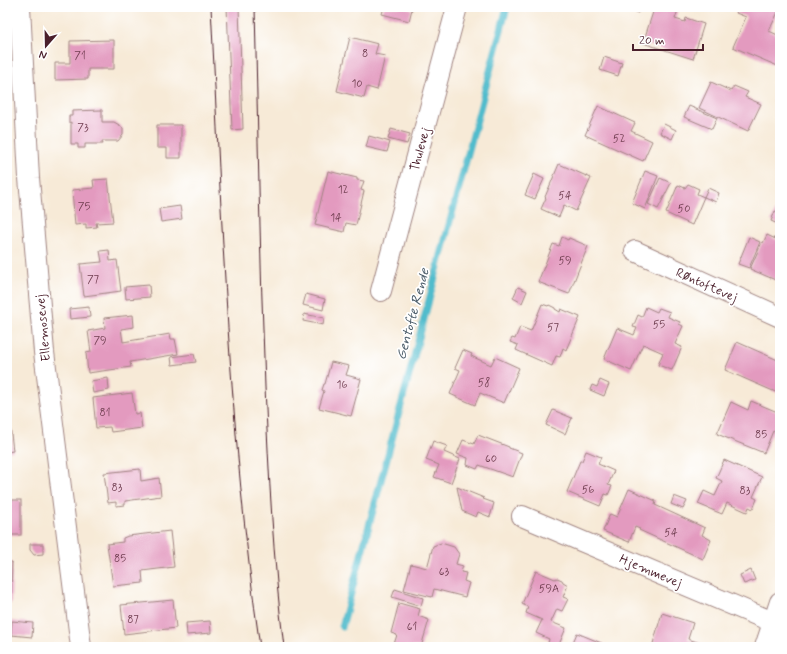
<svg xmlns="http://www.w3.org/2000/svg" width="787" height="654" font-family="Mynerve,sans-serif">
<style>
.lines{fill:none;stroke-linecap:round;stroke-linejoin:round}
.stream{stroke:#51bccc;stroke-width:7}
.building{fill:#e39abf}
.minor-casing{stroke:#a08481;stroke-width:22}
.minor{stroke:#fff;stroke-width:20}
.tram{stroke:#4a1f2b;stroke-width:1}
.labels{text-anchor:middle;stroke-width:3.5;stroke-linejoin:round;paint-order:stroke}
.number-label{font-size:11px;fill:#703e50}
.street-label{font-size:13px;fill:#4a1f2b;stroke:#fff}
.water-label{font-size:14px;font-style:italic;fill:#4d5e6b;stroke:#fff}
</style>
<rect width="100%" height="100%" fill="#fff"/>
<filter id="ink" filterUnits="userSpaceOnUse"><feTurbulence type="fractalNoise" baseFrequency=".025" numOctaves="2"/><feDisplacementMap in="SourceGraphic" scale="8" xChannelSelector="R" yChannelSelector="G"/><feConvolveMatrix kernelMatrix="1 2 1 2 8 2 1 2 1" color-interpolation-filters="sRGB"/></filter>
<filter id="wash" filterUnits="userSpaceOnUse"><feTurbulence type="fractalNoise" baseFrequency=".012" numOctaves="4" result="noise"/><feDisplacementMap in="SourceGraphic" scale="16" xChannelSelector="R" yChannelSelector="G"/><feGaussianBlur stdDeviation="0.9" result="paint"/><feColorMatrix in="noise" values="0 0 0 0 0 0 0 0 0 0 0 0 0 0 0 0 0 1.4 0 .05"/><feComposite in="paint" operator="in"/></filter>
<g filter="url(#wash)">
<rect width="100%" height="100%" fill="#f7ead7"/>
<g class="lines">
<!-- stream -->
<polyline class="stream" points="342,627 507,7"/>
</g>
<g id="blocks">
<!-- building -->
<g class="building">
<polygon points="65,7 99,7 99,9 65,8"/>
<polygon points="227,7 239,7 243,129 232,130"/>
<polygon points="384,7 404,7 412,9 409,21 382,14"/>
<polygon points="631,7 640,7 638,13 630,10"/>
<polygon points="650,7 679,7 675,19 685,22 686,18 704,24 693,59 643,43 654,9"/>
<polygon points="739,7 773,7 779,10 769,31 780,36 780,67 733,47 746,17 736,13"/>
<polygon points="350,37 378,44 375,54 385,56 377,90 367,87 364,98 337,91"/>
<polygon points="114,40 114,69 88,69 88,79 55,80 55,63 70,63 70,41"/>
<polygon points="604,57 622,63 618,76 600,70"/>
<polygon points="711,82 731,91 734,86 748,92 745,97 761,104 748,131 699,108"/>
<polygon points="598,106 635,123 631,131 652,141 643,161 585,135"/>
<polygon points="689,106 717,118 712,129 684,117"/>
<polygon points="102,110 102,122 114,122 121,126 123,129 123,135 118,141 102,141 103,144 85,144 85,148 78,148 78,144 71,144 71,122 69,123 69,116 72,116 72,111"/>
<polygon points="664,124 676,130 672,139 660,133"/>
<polygon points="157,125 181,125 181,158 167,158 167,148 157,148"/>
<polygon points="391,129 410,134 407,144 388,139"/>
<polygon points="369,136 390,142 387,152 366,147"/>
<polygon points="559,164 591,178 576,211 564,205 559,217 541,209 546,198 545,197"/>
<polygon points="328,171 357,178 357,180 364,181 361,190 364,191 356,225 346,223 344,232 315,225"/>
<polygon points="645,171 658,176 645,209 632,203"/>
<polygon points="534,174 544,179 535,199 525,195"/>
<polygon points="660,178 671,183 658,209 648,204"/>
<polygon points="108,179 113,222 96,223 97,227 86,228 86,224 75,225 72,190 94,188 93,180"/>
<polygon points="688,184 699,189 697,194 704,197 708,188 719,193 716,202 704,197 692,225 666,213 678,185 685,188"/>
<polygon points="180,206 182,219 161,222 159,209"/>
<polygon points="775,211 780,213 780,225 771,221"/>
<polygon points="767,235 780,241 780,282 750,269 762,242 763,243"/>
<polygon points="562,237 568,240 569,238 588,246 569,294 538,282 553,244 559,246"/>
<polygon points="749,237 760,242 749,268 738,264"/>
<polygon points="109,250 110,261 117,260 121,291 84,296 80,264 102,262 100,251"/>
<polygon points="149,285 150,297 126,299 125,287"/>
<polygon points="518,287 527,291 522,303 513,298"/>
<polygon points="306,294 325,299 323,310 303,305"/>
<polygon points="542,304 548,306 549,305 555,308 555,309 560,312 561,309 580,317 566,350 563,348 560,357 556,356 552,366 516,350 518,345 510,342 512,338 515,339 520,327 531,331"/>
<polygon points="89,307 90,317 70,319 69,309"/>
<polygon points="646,307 657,312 659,308 670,312 668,317 680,322 679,324 683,326 675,344 682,347 672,370 658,365 663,353 643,344 631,371 604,359 617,328 634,335 637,328 633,327 638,315 642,317"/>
<polygon points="304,314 324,318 323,325 303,321"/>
<polygon points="133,315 134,327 121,329 123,342 170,334 171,339 175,339 178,354 130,362 131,367 88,373 86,353 91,352 88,331 105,328 104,318"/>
<polygon points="737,342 780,361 780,394 725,370"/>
<polygon points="463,350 472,354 471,356 491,365 495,357 519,368 504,403 480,393 475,405 450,394 460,370 455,368"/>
<polygon points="194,354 196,362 172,365 171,357"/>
<polygon points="331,362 349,366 346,375 361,379 351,416 319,408 324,391 322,390 324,384 325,384"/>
<polygon points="108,378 109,390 93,393 91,381"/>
<polygon points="600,380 609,384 604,396 590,390 592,385 597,387"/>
<polygon points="132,393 135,414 140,413 142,428 111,432 110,427 96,428 93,398"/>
<polygon points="751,401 780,413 780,432 779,434 773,431 764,453 717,434 731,402 748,410"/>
<polygon points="553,410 572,418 565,434 546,425"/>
<polygon points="9,416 13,451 7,452 7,417"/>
<polygon points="478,435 509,447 509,448 522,453 513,477 479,465 477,469 467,465 468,458 457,454 463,440 474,444"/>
<polygon points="433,441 447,446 444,452 460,459 451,483 434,477 439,465 426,460"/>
<polygon points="586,451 601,457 598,464 614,471 608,485 612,486 608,495 605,494 600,506 567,492 580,461 582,461"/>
<polygon points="724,460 762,477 753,497 757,499 753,509 749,507 747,512 727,503 722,514 698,504 704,491 715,496 722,481 716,478"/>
<polygon points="140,469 141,481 159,478 161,496 125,501 125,505 116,506 116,502 108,503 104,473"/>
<polygon points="457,487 484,498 483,499 494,503 490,517 478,512 476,517 462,511"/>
<polygon points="629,489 656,501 655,505 705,528 702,535 711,540 703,559 639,530 640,529 635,527 629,542 603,531 610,514 617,517"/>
<polygon points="674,496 687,501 683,509 671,504"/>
<rect x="7" y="500" width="14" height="35"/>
<polygon points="170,531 174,567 142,571 143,583 113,586 107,544 123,542 123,538 128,536"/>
<polygon points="441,543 454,547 459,554 456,564 463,566 461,572 466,573 464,581 469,583 465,597 434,589 432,597 404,590 411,564 427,568 433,546"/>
<polygon points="30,544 43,544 43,554 34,555 30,550"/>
<polygon points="7,562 12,562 11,604 7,604"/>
<polygon points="751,570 755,580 744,584 740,575"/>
<polygon points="536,571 555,579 557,578 562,580 563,582 568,585 563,597 568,599 562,611 557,609 551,622 566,628 558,647 548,643 549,639 536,633 542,620 526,613 528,607 522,604"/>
<polygon points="395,589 423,598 421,606 392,597"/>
<polygon points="173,600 176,628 124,634 121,605"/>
<polygon points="399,603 420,609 418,616 429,620 421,647 393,647 397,635 391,633"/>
<polygon points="662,613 693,623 688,639 712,647 652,647"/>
<polygon points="12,621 33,623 32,637 11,635"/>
<polygon points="210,621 211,633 187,635 186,623"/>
<polygon points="577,633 611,647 571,647"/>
</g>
</g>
</g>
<g filter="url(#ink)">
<use href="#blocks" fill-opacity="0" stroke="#a08481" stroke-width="1"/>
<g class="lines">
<defs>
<g id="minor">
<polyline points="20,7 29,178 44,352 81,647"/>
<polyline points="635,251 780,317"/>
<polyline points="381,291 457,7"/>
<polyline points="522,516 780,625"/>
<polyline points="765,647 780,602"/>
</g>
</defs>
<!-- minor casing -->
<use href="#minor" class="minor-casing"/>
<!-- minor -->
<use href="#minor" class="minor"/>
<!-- tram -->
<g class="tram">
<path d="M 211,7 C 222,221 229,435 260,647"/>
<path d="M 255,7 C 258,134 260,260 265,387 C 269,474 273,561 284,647"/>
</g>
</g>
</g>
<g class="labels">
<!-- number labels -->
<g class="number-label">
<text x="365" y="57">8</text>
<text x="80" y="59">71</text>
<text x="357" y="87">10</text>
<text x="83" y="131">73</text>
<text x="619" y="142">52</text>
<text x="343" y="193">12</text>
<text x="565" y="199">54</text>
<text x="84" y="210">75</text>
<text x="684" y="212">50</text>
<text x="336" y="221">14</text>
<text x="565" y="264">59</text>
<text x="93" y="283">77</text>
<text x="659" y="328">55</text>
<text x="553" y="331">57</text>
<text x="100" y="344">79</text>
<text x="484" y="386">58</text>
<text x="342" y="388">16</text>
<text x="105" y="416">81</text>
<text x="761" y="438">85</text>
<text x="491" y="462">60</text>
<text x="117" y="491">83</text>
<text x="588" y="493">56</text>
<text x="745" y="494">83</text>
<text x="671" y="536">54</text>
<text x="120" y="562">85</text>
<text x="444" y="575">63</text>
<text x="549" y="592">59A</text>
<text x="133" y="623">87</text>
<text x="412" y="630">61</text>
</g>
<!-- street labels -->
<g class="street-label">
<text transform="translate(419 149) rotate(-75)" y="5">Thulevej</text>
<text transform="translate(707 284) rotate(24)" y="5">Røntoftevej</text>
<text transform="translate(42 328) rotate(-95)" y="5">Ellemosevej</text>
<text transform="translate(651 570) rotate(23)" y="5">Hjemmevej</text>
</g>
<!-- water labels -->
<g class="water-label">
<text transform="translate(412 314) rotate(-75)" y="5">Gentofte Rende</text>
</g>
</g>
<!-- margin -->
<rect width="787" height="654" fill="none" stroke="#fff" stroke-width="24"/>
<!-- north arrow -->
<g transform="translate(46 46) rotate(200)" stroke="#ffffff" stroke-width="3" paint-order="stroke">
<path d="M0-3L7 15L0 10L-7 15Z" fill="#4a1f2b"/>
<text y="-6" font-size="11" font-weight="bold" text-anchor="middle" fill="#4a1f2b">N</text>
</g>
<!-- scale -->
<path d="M633 44v6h70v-6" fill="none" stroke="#4a1f2b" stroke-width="2"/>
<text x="639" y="44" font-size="12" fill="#4a1f2b" stroke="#ffffff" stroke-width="3" paint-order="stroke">20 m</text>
</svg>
